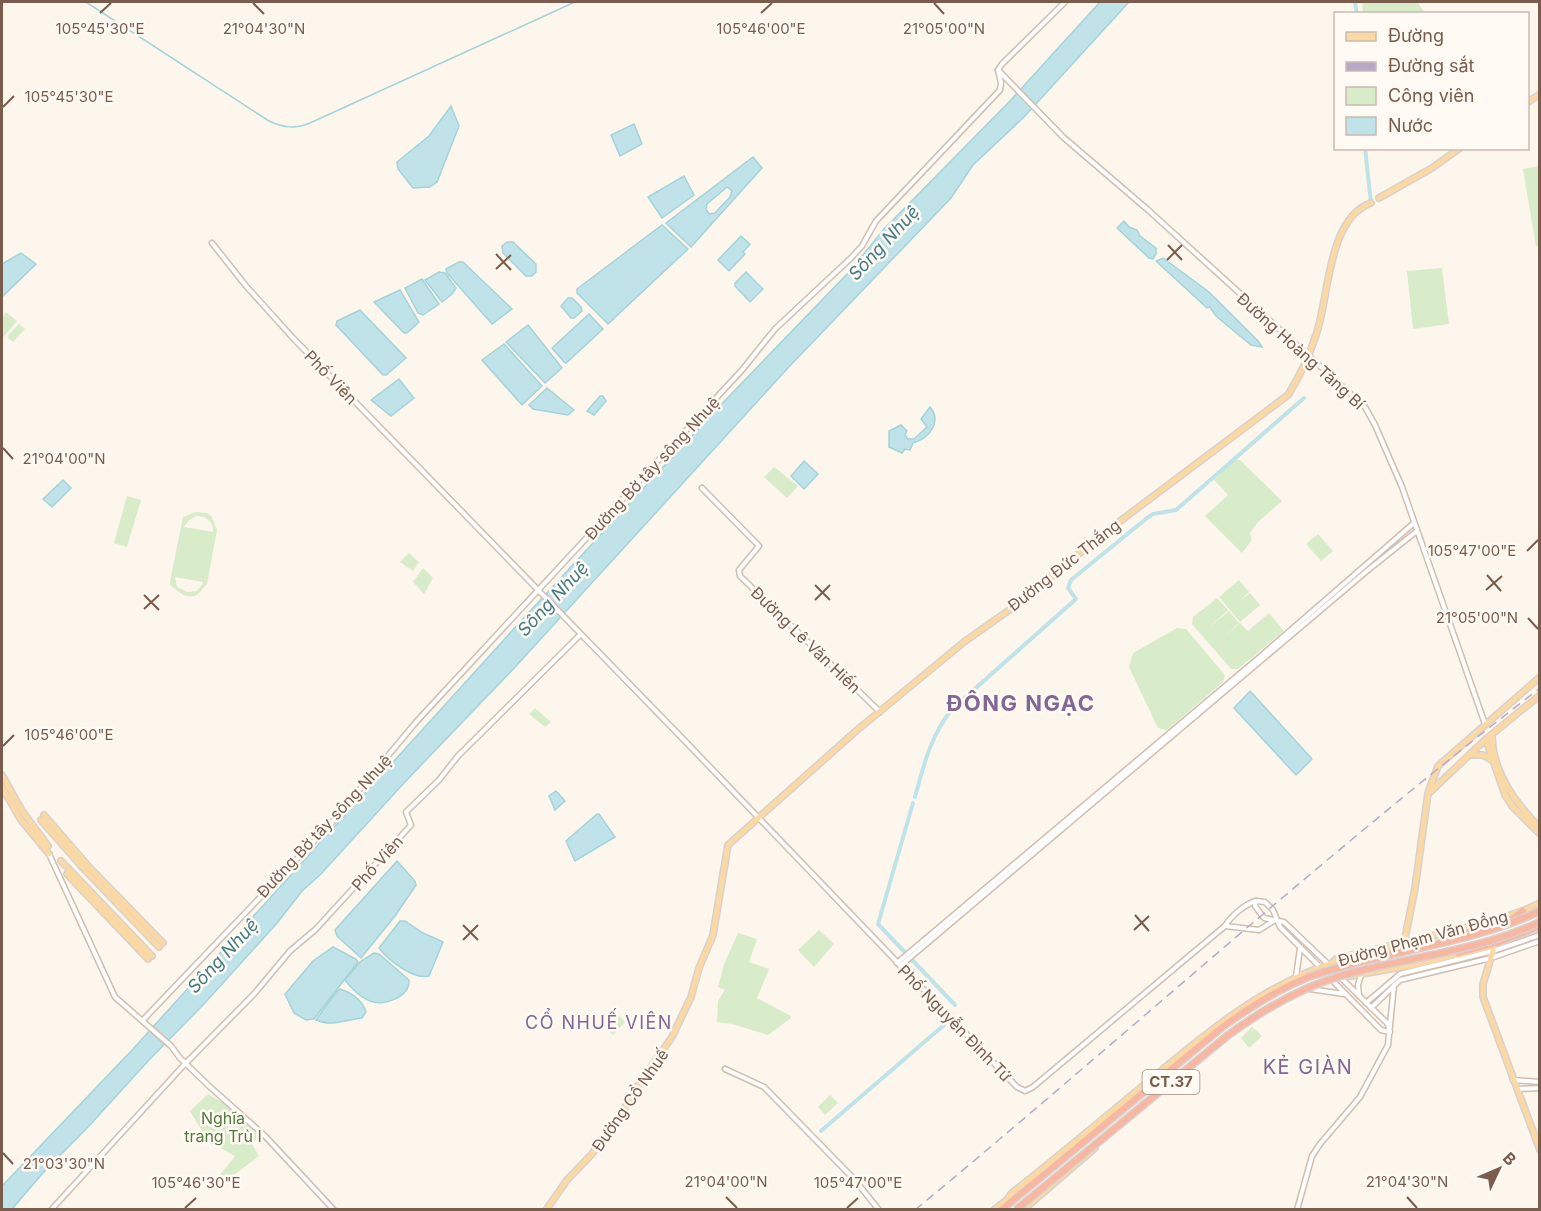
<svg xmlns="http://www.w3.org/2000/svg" width="1541" height="1211" font-family="Inter,sans-serif">
<style>
.green{fill:#d8ecc9;fill-rule:evenodd}
.water{fill:#bfe3e8;stroke:#a5d3da;stroke-width:1.5;fill-rule:evenodd}
.lines{fill:none;stroke-linecap:round;stroke-linejoin:round}
.stream{stroke:#a5d3da;stroke-width:1.5}
.canal{stroke:#bfe3e8;stroke-width:4}
.minor-casing{stroke:#d1beb0;stroke-width:7}
.major-casing{stroke:#dad1cd;stroke-width:8}
.highway-casing{stroke:#dad1cd;stroke-width:9}
.minor{stroke:#fff;stroke-width:4}
.major{stroke:#fbd9a5;stroke-width:5}
.highway{stroke:#f7b7a3;stroke-width:6}
.rail{stroke:#b9a8c9;stroke-width:1.5;stroke-dasharray:9 6;stroke-linecap:butt}
.highway-bridge-casing{stroke:#dad1cd;stroke-width:9;stroke-linecap:butt}
.highway-bridge{stroke:#f7b7a3;stroke-width:6}
.ticks{fill:none;stroke:#7a5c4d;stroke-width:2}
.labels{text-anchor:middle;stroke-width:5;stroke-linejoin:round;paint-order:stroke}
.shield{fill:#fffaf3;stroke:#a28b7f;stroke-width:1.5}
.shield-label{font-size:15px;font-weight:bold;fill:#7a5c4d}
.street-label{font-size:16px;fill:#7a5c4d;stroke:#fffaf3}
.park-label{font-size:16px;fill:#537a41;stroke:#fffaf3}
.water-label{font-size:18px;font-style:italic;fill:#437c86;stroke:#fffaf3}
.neighbourhood-label{font-size:18px;letter-spacing:1.5px;fill:#846695;stroke:#fffaf3}
.quarter-label{font-size:20px;letter-spacing:1.5px;fill:#846695;stroke:#fffaf3}
.district-label{font-size:22px;font-weight:bold;letter-spacing:1.5px;fill:#846695;stroke:#fffaf3}
.ticks-label{font-size:15px;text-anchor:middle;fill:#7a5c4d;stroke:#fffaf3;stroke-width:5;stroke-linejoin:round;paint-order:stroke}
</style>
<rect width="100%" height="100%" fill="#fdf6ec"/>
<!-- green -->
<g class="green">
<polygon points="1362,2 1417,2 1425,13 1363,13"/>
<polygon points="1539,166 1540,246 1536,246 1523,169"/>
<polygon points="1442,268 1449,324 1413,329 1407,271"/>
<polygon points="6,312 17,321 2,339 2,318"/>
<polygon points="19,324 25,329 13,342 8,338 8,335"/>
<polygon points="1235,460 1240,460 1282,501 1258,522 1250,533 1252,540 1242,553 1205,516 1228,495 1214,480"/>
<polygon points="774,467 798,486 787,498 764,477"/>
<polygon points="127,496 141,500 127,547 114,543"/>
<path d="M 196,512 L 207,513 L 212,517 L 217,530 L 207,584 L 197,595 C 183,599 180,592 170,585 L 170,581 L 183,517 ZM 196,516 C 207,516 213,521 213,532 L 184,527 L 189,520 ZM 175,577 L 203,582 L 203,583 L 197,591 L 187,592 L 177,587 Z"/>
<polygon points="1318,534 1333,551 1321,561 1306,544"/>
<polygon points="409,553 419,562 413,571 400,562"/>
<polygon points="423,568 433,578 424,594 413,582"/>
<polygon points="1239,580 1249,592 1238,602 1250,593 1260,605 1240,622 1219,597"/>
<polygon points="1217,598 1228,610 1208,628 1229,611 1239,623 1223,637 1240,623 1248,631 1269,613 1284,631 1238,669 1231,669 1192,624 1193,617"/>
<polygon points="1177,628 1186,629 1225,675 1223,682 1167,730 1158,728 1129,667 1133,653"/>
<polygon points="535,708 551,722 545,727 529,714"/>
<polygon points="819,930 834,944 814,967 798,950"/>
<polygon points="738,933 757,939 749,962 769,969 757,998 791,1016 791,1018 768,1035 732,1024 717,1022 718,1001 725,990 718,987 724,964"/>
<polygon points="618,1015 625,1022 613,1035 606,1029"/>
<polygon points="1252,1027 1262,1036 1249,1048 1241,1038"/>
<polygon points="208,1094 227,1105 259,1136 252,1144 259,1156 229,1179 219,1176 235,1156 208,1141 190,1111"/>
<polygon points="830,1095 838,1103 825,1115 818,1107"/>
</g>
<!-- water -->
<g class="water">
<polygon points="1100,2 1129,2 1024,117 973,165 951,198 786,370 517,665 403,784 321,874 302,891 278,922 204,1004 149,1060 89,1126 43,1173 12,1209 2,1209 2,1186 133,1049 520,622 713,413 849,272 884,229 1009,102"/>
<polygon points="451,106 459,126 437,182 430,187 413,188 398,169 397,162 429,136"/>
<polygon points="634,124 642,144 620,156 611,135"/>
<path d="M 753,157 L 762,168 L 691,247 L 666,223 ZM 727,187 L 732,191 L 730,197 L 715,213 L 709,214 L 706,209 L 707,204 Z"/>
<polygon points="684,176 694,195 662,218 648,197"/>
<polygon points="1124,221 1129,227 1137,230 1140,236 1156,248 1156,254 1153,259 1149,258 1117,228"/>
<polygon points="662,225 688,249 608,324 577,293 577,289"/>
<polygon points="741,236 750,244 743,252 745,254 729,271 718,260"/>
<polygon points="507,242 513,242 536,264 536,272 532,276 526,276 503,253 502,246"/>
<polygon points="21,253 36,264 2,297 2,264"/>
<polygon points="1163,258 1209,292 1258,341 1262,347 1251,345 1216,316 1210,307 1207,308 1156,261"/>
<polygon points="459,262 463,262 512,309 492,324 447,273 446,269"/>
<polygon points="439,272 445,273 456,288 452,294 442,302 425,280"/>
<polygon points="746,272 763,289 750,302 735,286 735,283"/>
<polygon points="422,279 439,304 423,315 418,313 405,288"/>
<polygon points="400,290 419,322 407,333 404,333 374,302"/>
<polygon points="568,298 572,298 581,307 582,311 574,318 571,318 561,306"/>
<polygon points="360,310 406,358 386,375 383,375 336,325 337,321"/>
<polygon points="589,314 603,329 566,363 564,362 552,348"/>
<polygon points="528,325 562,368 545,383 506,342"/>
<polygon points="504,344 542,386 522,405 482,360"/>
<polygon points="399,379 414,398 391,416 371,400"/>
<polygon points="547,388 574,410 568,415 533,409 529,405"/>
<polygon points="600,396 603,396 606,401 594,415 587,411"/>
<path d="M 930,407 C 942,421 930,438 913,443 L 910,450 L 905,449 L 902,453 L 889,447 L 889,431 L 901,425 L 907,431 L 905,435 L 908,439 L 914,439 L 927,427 L 921,419 Z"/>
<polygon points="804,461 818,474 804,489 791,476"/>
<polygon points="63,480 71,488 52,507 43,499"/>
<polygon points="1250,691 1312,759 1296,775 1234,708"/>
<polygon points="556,791 565,801 555,810 549,796"/>
<polygon points="597,814 599,814 615,837 575,861 566,841"/>
<polygon points="397,861 415,881 416,885 395,916 361,958 337,936 335,930"/>
<path d="M 400,921 L 405,921 L 423,933 L 443,942 L 429,976 C 414,980 388,960 379,948 Z"/>
<polygon points="333,947 356,959 358,962 314,1019 306,1020 294,1013 285,994 313,961"/>
<path d="M 374,953 L 379,954 L 409,980 C 410,997 383,1007 370,1001 C 361,998 350,987 345,980 L 361,961 Z"/>
<path d="M 340,989 C 352,993 362,1000 366,1012 L 362,1018 C 346,1020 331,1027 316,1020 L 336,992 Z"/>
</g>
<g class="lines">
<!-- stream -->
<path class="stream" d="M 86,2 L 269,121 C 284,128 295,129 310,123 L 575,2"/>
<!-- canal -->
<g class="canal">
<polyline points="1355,2 1357,14"/>
<polyline points="1365,148 1371,203"/>
<path d="M 915,797 C 924,764 930,738 951,710 L 1076,599 L 1068,588 L 1071,580 L 1147,518 L 1153,514 L 1176,510 L 1304,398"/>
<polyline points="913,803 878,924 955,1005"/>
<polyline points="821,1131 944,1025"/>
</g>
<defs>
<g id="minor">
<polyline points="998,70 1002,64 1065,2"/>
<polyline points="999,71 1063,137 1147,209 1365,407 1375,425 1402,487 1485,724"/>
<path d="M 212,243 L 246,286 L 293,338 L 684,740 L 1017,1087 L 1025,1091 L 1033,1087 L 1225,926 C 1231,916 1245,904 1256,901"/>
<polyline points="702,488 759,546 739,570 740,576 880,712"/>
<polyline points="49,854 115,997 171,1046 180,1058 209,1086 265,1136 334,1210"/>
<polyline points="1256,901 1255,906 1264,918 1284,922 1328,964"/>
<polyline points="1256,901 1265,902 1273,910 1280,927 1320,967"/>
<polyline points="1225,926 1259,930 1275,920"/>
<polyline points="897,963 1261,656 1414,523"/>
<polyline points="900,966 1368,570 1417,531"/>
<polyline points="1296,977 1300,948"/>
<polyline points="1340,977 1387,1023 1389,1028"/>
<polyline points="1332,980 1381,1030 1390,1032"/>
<polyline points="1310,989 1344,994"/>
<polyline points="1359,996 1358,985 1361,975"/>
<polyline points="1366,1003 1400,974 1493,951 1540,935"/>
<polyline points="1371,1008 1400,980 1491,958 1540,941"/>
<polyline points="143,1020 335,819 417,721 742,370 775,329 851,258 862,246 876,221 1000,90 1001,83 998,70"/>
<polyline points="725,1069 764,1087 854,1179 879,1210"/>
<polyline points="1513,1080 1540,1082"/>
<polyline points="1517,1089 1540,1088"/>
<polyline points="51,1210 183,1066 254,994 290,951 316,929 411,825 406,812 439,780 458,756 580,635"/>
<polyline points="1297,1210 1312,1156 1320,1144 1360,1097 1388,1045 1394,985"/>
</g>
<g id="major">
<polyline points="1528,102 1540,94"/>
<polyline points="1379,198 1432,168 1460,148"/>
<path d="M 1492,735 C 1492,772 1515,803 1540,828"/>
<polyline points="1486,740 1505,795 1513,807 1540,834"/>
<polyline points="1471,755 1483,755 1490,759"/>
<polyline points="2,775 22,811 48,846"/>
<polyline points="2,787 21,820 49,854"/>
<polyline points="1430,792 1485,740 1540,695"/>
<polyline points="44,815 89,867 163,943"/>
<polyline points="41,820 85,870 159,947"/>
<polyline points="61,861 152,956"/>
<polyline points="67,874 148,959"/>
<polyline points="1404,943 1415,888 1428,793 1438,766 1540,677"/>
<polyline points="1493,951 1483,984 1483,997 1540,1150"/>
<polyline points="1339,978 1413,965 1494,946"/>
<path d="M 1006,1201 L 1012,1193 C 1055,1159 1097,1124 1139,1089 C 1201,1038 1255,989 1332,963 L 1336,959 L 1477,925 L 1523,911 L 1540,903"/>
<path d="M 546,1210 L 567,1180 L 591,1155 L 612,1129 L 637,1087 L 672,1037 L 691,997 L 699,968 L 713,935 L 728,845 L 856,731 L 964,642 L 1029,596 L 1095,540 L 1288,395 C 1300,376 1310,354 1317,332 C 1329,295 1328,218 1371,203"/>
<polyline points="994,1210 1007,1200"/>
<polyline points="1023,1210 1095,1148"/>
</g>
<g id="highway">
<polyline points="1454,936 1513,918 1523,911"/>
<polyline points="1458,953 1499,942 1540,926"/>
<path d="M 1001,1210 L 1221,1028 C 1248,1008 1276,990 1308,977"/>
</g>
</defs>
<!-- minor casing -->
<use href="#minor" class="minor-casing"/>
<!-- major casing -->
<use href="#major" class="major-casing"/>
<!-- highway casing -->
<use href="#highway" class="highway-casing"/>
<!-- minor -->
<use href="#minor" class="minor"/>
<!-- major -->
<use href="#major" class="major"/>
<!-- highway -->
<use href="#highway" class="highway"/>
<!-- rail -->
<path class="rail" d="M 915,1210 C 1124,1037 1325,854 1540,688"/>
<defs>
<g id="highway-bridge">
<path d="M 1308,977 C 1384,951 1466,945 1540,911"/>
<path d="M 1016,1210 L 1227,1036 C 1262,1010 1298,989 1340,976 C 1406,957 1477,952 1540,922"/>
</g>
</defs>
<!-- highway-bridge casing -->
<use href="#highway-bridge" class="highway-bridge-casing"/>
<!-- highway-bridge -->
<use href="#highway-bridge" class="highway-bridge"/>
</g>
<!-- ticks -->
<path class="ticks" d="M 253,3 L 264,14M 934,3 L 944,14M 100,13 L 111,3M 761,13 L 772,3M 3,107 L 14,96M 1168,245 L 1182,260M 496,254 L 511,270M 1167,260 L 1182,245M 496,269 L 511,255M 3,448 L 13,459M 1527,551 L 1538,540M 1487,575 L 1501,591M 815,585 L 830,600M 1486,590 L 1502,576M 144,595 L 159,610M 815,600 L 830,585M 144,609 L 159,595M 1528,618 L 1538,629M 3,746 L 14,735M 1135,915 L 1149,931M 463,925 L 478,940M 1134,930 L 1149,916M 463,940 L 478,925M 3,1153 L 13,1164M 726,1197 L 737,1208M 1407,1197 L 1417,1208M 185,1208 L 196,1198M 847,1208 L 858,1198"/>
<g class="labels">
<!-- shield labels -->
<rect class="shield" x="1142.5" y="1070" width="57" height="24" rx="4.5"/>
<g class="shield-label">
<text x="1171" y="1087">CT.37</text>
</g>
<!-- street labels -->
<g class="street-label">
<text transform="translate(1301 351) rotate(42)" y="6">Đường Hoàng Tăng Bí</text>
<text transform="translate(331 377) rotate(46)" y="6">Phố Viên</text>
<text transform="translate(652 468) rotate(-47)" y="6">Đường Bờ tây sông Nhuệ</text>
<text transform="translate(1064 565) rotate(-38)" y="6">Đường Đức Thắng</text>
<text transform="translate(806 640) rotate(44)" y="6">Đường Lê Văn Hiến</text>
<text transform="translate(324 826) rotate(-47)" y="6">Đường Bờ tây sông Nhuệ</text>
<text transform="translate(377 863) rotate(-48)" y="6">Phố Viên</text>
<text transform="translate(1423 938) rotate(-15)" y="6">Đường Phạm Văn Đồng</text>
<text transform="translate(955 1023) rotate(46)" y="6">Phố Nguyễn Đình Tứ</text>
<text transform="translate(630 1100) rotate(-55)" y="6">Đường Cổ Nhuế</text>
</g>
<!-- park labels -->
<g class="park-label">
<text x="223" y="1124">Nghĩa<tspan x="223" dy="18">trang Trù I</tspan></text>
</g>
<!-- water labels -->
<g class="water-label">
<text transform="translate(884 243) rotate(-47)" y="6">Sông Nhuệ</text>
<text transform="translate(553 599) rotate(-47)" y="6">Sông Nhuệ</text>
<text transform="translate(223 956) rotate(-47)" y="6">Sông Nhuệ</text>
</g>
<!-- neighbourhood labels -->
<g class="neighbourhood-label">
<text x="599" y="1029">CỔ NHUẾ VIÊN</text>
</g>
<!-- quarter labels -->
<g class="quarter-label">
<text x="1308" y="1074">KẺ GIÀN</text>
</g>
<!-- district labels -->
<g class="district-label">
<text x="1021" y="711">ĐÔNG NGẠC</text>
</g>
</g>
<g class="ticks-label">
<text x="100" y="34">105°45'30"E</text>
<text x="761" y="34">105°46'00"E</text>
<text x="264" y="34">21°04'30"N</text>
<text x="944" y="34">21°05'00"N</text>
<text x="69" y="102">105°45'30"E</text>
<text x="64" y="464">21°04'00"N</text>
<text x="1472" y="556">105°47'00"E</text>
<text x="1477" y="623">21°05'00"N</text>
<text x="69" y="740">105°46'00"E</text>
<text x="64" y="1169">21°03'30"N</text>
<text x="726" y="1187">21°04'00"N</text>
<text x="1407" y="1187">21°04'30"N</text>
<text x="196" y="1188">105°46'30"E</text>
<text x="858" y="1188">105°47'00"E</text>
</g>
<!-- border -->
<rect width="1541" height="1211" fill="none" stroke="#7a5c4d" stroke-width="6"/>
<!-- legend -->
<rect x="1334" y="12" width="195" height="138" fill="#fffaf3" stroke="#cabbb1" stroke-width="1.5"/>
<rect x="1346" y="32" width="30" height="9" fill="#fbd9a5" stroke="#cabbb1" stroke-width="1.5"/>
<text x="1388" y="42" font-size="18" fill="#7a5c4d">Đường</text>
<rect x="1346" y="62" width="30" height="9" fill="#b9a8c9" stroke="#cabbb1" stroke-width="1.5"/>
<text x="1388" y="72" font-size="18" fill="#7a5c4d">Đường sắt</text>
<rect x="1346" y="87" width="30" height="18" fill="#d8ecc9" stroke="#cabbb1" stroke-width="1.5"/>
<text x="1388" y="102" font-size="18" fill="#7a5c4d">Công viên</text>
<rect x="1346" y="117" width="30" height="18" fill="#bfe3e8" stroke="#cabbb1" stroke-width="1.5"/>
<text x="1388" y="132" font-size="18" fill="#7a5c4d">Nước</text>
<!-- north arrow -->
<g transform="translate(1499 1169) rotate(46)" stroke="#fffaf3" stroke-width="4.5" paint-order="stroke">
<path d="M0-4.5L10 22L0 15L-10 22Z" fill="#7a5c4d"/>
<text y="-9" font-size="16" font-weight="bold" text-anchor="middle" fill="#7a5c4d">B</text>
</g>
</svg>
